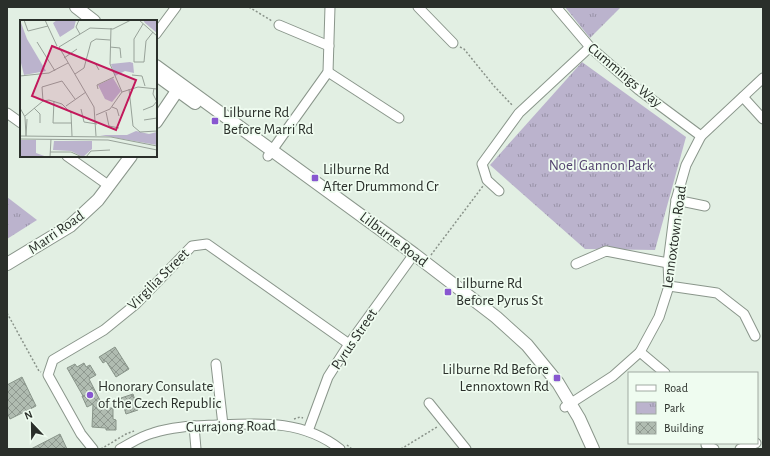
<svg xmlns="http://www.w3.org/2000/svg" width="770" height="456" font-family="'Alegreya Sans',sans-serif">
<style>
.park{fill:url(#park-tufts)}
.building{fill:url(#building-cross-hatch);stroke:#889489}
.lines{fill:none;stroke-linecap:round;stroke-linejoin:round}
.street-casing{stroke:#8a968b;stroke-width:11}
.secondary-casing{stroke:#8a968b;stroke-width:14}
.path{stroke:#899289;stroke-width:1.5;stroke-dasharray:2 2;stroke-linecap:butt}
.street{stroke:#fff;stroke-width:9}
.secondary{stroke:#fff;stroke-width:12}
.poi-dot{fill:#8857d0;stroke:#effcf0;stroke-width:1.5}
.labels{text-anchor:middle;stroke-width:3.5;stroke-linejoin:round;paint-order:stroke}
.street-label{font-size:15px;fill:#2a2f2a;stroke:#effcf0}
.poi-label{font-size:15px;fill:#2a2f2a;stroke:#effcf0;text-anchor:start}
.park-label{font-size:15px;fill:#53436f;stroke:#effcf0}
.inset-road{fill:none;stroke:#98a299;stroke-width:1}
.view{fill:#c2185b;fill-opacity:0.15;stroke:#c2185b;stroke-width:2}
.inset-edge{fill:none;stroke:#2a2f2a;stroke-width:2}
</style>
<defs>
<pattern id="park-tufts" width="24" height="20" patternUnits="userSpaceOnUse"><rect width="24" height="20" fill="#bbb3cd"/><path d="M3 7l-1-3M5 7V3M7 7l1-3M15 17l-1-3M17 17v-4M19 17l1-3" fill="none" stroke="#9892a7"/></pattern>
<pattern id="building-cross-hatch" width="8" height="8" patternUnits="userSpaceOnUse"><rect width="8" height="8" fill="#b0bcb1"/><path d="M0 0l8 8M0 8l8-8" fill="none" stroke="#8f9990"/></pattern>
</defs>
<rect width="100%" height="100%" fill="#e2efe3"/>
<!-- park -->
<g class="park">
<polygon points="565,7 621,7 590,38"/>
<polygon points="582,62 686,137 655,250 585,249 490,165"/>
<polygon points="7,197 37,220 7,239"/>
</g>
<!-- building -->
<g class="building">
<polygon points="115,347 129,369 116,377 106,361 103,363 99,357"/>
<polygon points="84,363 86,367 90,365 96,375 89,379 104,408 113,408 113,419 116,420 116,430 106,430 106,428 92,427 93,404 87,407 82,396 83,396 67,368 75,364 77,367"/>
<polygon points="22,377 36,406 10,419 7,412 7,385"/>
<polygon points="133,394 138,410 126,414 121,398"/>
<polygon points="60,434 67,449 31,449"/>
</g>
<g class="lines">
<defs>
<g id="street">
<polyline points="418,7 453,43"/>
<polyline points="556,7 590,47 639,90 701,136"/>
<polyline points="279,25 329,46"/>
<polyline points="156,34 176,7"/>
<polyline points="328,72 399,118"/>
<polyline points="743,97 763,119"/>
<polyline points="7,113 21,123"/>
<polyline points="67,156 108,185"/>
<polyline points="268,156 328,72 330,7"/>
<polyline points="499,191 487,180 482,164 519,113 590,47"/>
<polyline points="676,200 705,206"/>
<polyline points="576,264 606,251 668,263"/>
<polyline points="669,286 717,293 744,314 755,336"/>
<polyline points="640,352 665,373"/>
<polyline points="216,364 223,425"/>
<polyline points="429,403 466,449"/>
<polyline points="565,407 613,376 640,352 659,317 669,286 668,263 676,200 686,165 701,136 763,78"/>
<polyline points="194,426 196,449"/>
<polyline points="308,431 328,377 349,344 414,254"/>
<polyline points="706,443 706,445 714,449"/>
<polyline points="93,449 81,434 48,375 53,360 104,330 136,304 192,246 207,244 349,344"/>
<path d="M 120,449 C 131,443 141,436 153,433 C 174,426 196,426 217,425 C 262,423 303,420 340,449"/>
<polyline points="740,449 756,443"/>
</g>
<g id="secondary">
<polyline points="76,7 94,21"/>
<polyline points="156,66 414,254 496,317 527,345 558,383 579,418 593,449"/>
<polyline points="158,76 195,103"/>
<polyline points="156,122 181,85"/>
<polyline points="7,264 70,226 98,200 131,156"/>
</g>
</defs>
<!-- street casing -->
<use href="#street" class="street-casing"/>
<!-- secondary casing -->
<use href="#secondary" class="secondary-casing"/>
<!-- path -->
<g class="path">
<polyline points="249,7 272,21"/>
<polyline points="460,47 464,49 494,86 513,106"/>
<polyline points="431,255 483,186"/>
<polyline points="7,313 39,371 41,372"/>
<polyline points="294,419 300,417 303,418"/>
<polyline points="347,445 352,449"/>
<polyline points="101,449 126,434 134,431"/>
<polyline points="401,449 437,427"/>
</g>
<!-- street -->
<use href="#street" class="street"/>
<!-- secondary -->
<use href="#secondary" class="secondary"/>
</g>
<!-- markers -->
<g class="poi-dot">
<rect x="211" y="117" width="8" height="8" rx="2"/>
<rect x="311" y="174" width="8" height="8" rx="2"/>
<rect x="444" y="288" width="8" height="8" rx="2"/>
<rect x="553" y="374" width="8" height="8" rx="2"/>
<circle cx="90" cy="395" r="4"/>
</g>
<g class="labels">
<!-- street labels -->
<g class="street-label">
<text transform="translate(625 75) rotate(40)" y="5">Cummings Way</text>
<text transform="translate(56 232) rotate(-35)" y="5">Marri Road</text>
<text transform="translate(674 237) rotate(-82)" y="5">Lennoxtown Road</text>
<text transform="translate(394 239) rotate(37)" y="5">Lilburne Road</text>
<text transform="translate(158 279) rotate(-45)" y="5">Virgilia Street</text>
<text transform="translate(354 339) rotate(-56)" y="5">Pyrus Street</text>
<text transform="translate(231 426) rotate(-1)" y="5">Currajong Road</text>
</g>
<!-- poi labels -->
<g class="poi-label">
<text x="223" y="117">Lilburne Rd<tspan x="223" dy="17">Before Marri Rd</tspan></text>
<text x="323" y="174">Lilburne Rd<tspan x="323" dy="17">After Drummond Cr</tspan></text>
<text x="456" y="288">Lilburne Rd<tspan x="456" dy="17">Before Pyrus St</tspan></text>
<text x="549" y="374" text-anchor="end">Lilburne Rd Before<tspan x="549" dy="17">Lennoxtown Rd</tspan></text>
<text x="98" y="391">Honorary Consulate<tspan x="98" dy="17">of the Czech Republic</tspan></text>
</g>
<!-- park labels -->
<g class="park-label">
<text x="601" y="170">Noel Gannon Park</text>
</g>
</g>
<!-- overview -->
<g transform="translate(20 20)">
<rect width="137" height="137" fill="#e2efe3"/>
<path d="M 0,0 L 7,19 L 26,51 L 4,55 L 0,39 ZM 37,0 L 56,0 L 54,8 L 40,17 L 33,3 ZM 123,0 L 137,0 L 137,13 L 125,3 ZM 110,42 L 113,43 L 114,53 L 105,51 L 95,56 L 91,44 ZM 93,58 L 101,71 L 92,82 L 85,79 L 78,65 ZM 116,111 L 129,114 L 137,112 L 137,125 L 80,115 L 107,115 ZM 0,120 L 16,120 L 16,133 L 27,137 L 0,137 ZM 34,121 L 72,121 L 72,129 L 63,137 L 51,131 L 33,130 Z" fill="#bbb3cd"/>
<path class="inset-road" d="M 4,0 L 8,11 L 28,6M 25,0 L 37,26M 59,0 L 56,7 L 60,14M 119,0 L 137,16M 123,4 L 114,19 L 114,42 L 124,42 L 126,21 L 133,12M 91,8 L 90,44 L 102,72M 17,22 L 35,51M 39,27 L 74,87 L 76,116M 39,27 L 70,8 L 93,9 L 111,0M 90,27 L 100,28 L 101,38M 44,38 L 57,29M 68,41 L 75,43 L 79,50M 55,54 L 64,48 L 71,22 L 76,19 L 90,20M 112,55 L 122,56 L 125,66M 0,56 L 29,53 L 48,43M 134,68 L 133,74 L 137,82M 78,69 L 77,65 L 94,57M 109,69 L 113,106 L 120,112 L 137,111M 23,81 L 22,67 L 42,61 L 55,79M 34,81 L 33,103 L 52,103M 46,86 L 66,72M 92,87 L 97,89 L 99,96M 0,88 L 5,97 L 6,116M 14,88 L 20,94 L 20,103M 61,89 L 64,102 L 77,104M 123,90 L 133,86 L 137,81M 86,92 L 89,106 L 99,108M 76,95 L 90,89 L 102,72 L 118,67 L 137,69M 5,96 L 23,81 L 29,80 L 42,84 L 51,93 L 52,116M 124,100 L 137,98M 0,116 L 91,117 L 137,126M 6,116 L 7,99M 0,119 L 88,120 L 137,130M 30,132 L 51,132 L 62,137M 30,137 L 31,119M 66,137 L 71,131 L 90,130M 101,137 L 115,137"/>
<path class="view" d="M 32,26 L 116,60 L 96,110 L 12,76 Z"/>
<rect width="137" height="137" class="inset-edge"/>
</g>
<!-- border -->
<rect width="770" height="456" fill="none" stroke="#2a2f2a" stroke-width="16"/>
<!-- legend -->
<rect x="628" y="372" width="130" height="72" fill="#effcf0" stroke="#a0aaa1"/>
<rect x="636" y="385" width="20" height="6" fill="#ffffff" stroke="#a0aaa1"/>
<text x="664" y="392" font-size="12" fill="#2a2f2a">Road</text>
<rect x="636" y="402" width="20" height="12" fill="url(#park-tufts)" stroke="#a0aaa1"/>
<text x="664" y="412" font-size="12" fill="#2a2f2a">Park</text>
<rect x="636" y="422" width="20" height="12" fill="url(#building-cross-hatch)" stroke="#a0aaa1"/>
<text x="664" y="432" font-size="12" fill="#2a2f2a">Building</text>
<!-- north arrow -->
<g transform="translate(32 424) rotate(338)" stroke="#effcf0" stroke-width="3" paint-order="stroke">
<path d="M0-3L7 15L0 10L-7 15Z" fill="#2a2f2a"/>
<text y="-6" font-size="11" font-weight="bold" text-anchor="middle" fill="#2a2f2a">N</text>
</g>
</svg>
